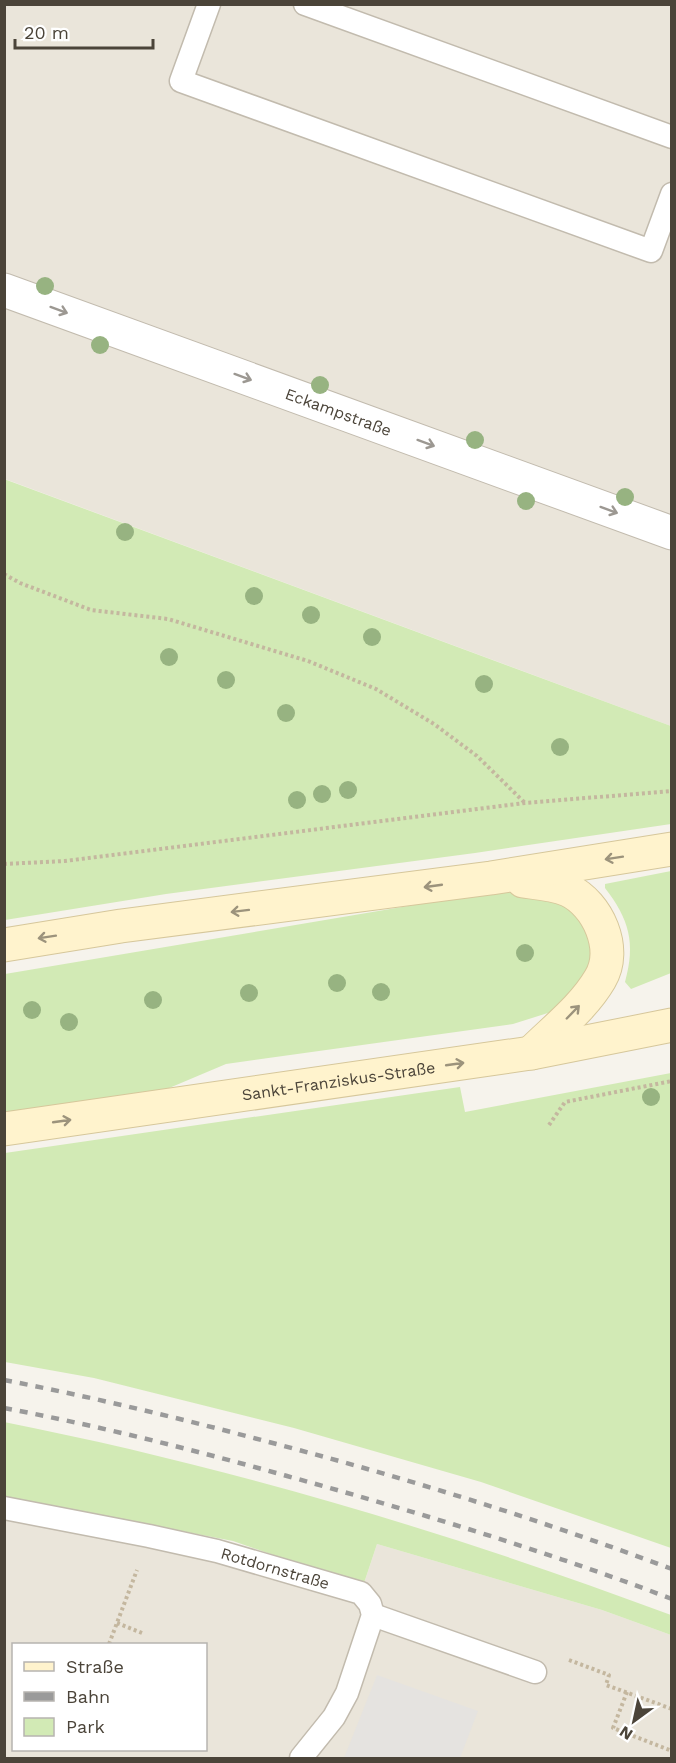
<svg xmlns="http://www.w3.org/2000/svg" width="676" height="1763" font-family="'Work Sans',sans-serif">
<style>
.residential{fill:#eae5da;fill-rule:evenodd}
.green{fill:#d2eab5}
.parking{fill:#e5e3e0}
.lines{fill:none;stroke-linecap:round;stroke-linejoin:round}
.service-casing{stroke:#c2bbae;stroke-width:25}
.minor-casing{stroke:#c2bbae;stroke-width:35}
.secondary-casing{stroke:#d6c79b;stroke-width:35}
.path{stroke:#c4b79f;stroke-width:4;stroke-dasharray:3 3;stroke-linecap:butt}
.service{stroke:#fff;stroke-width:22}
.minor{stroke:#fff;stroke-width:33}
.secondary{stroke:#fff3cd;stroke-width:33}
.rail{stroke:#9a9a9a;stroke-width:4.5;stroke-dasharray:8 8;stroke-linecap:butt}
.tree{fill:#97b381}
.oneway{stroke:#9c9892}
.oneway2{stroke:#9c937c}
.labels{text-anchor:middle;stroke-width:6;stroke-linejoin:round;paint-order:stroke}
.street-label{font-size:16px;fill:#4b4439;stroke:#fff}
</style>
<rect width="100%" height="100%" fill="#f6f3ec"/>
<!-- residential -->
<g class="residential">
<polygon points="4,5 671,5 671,726 5,479"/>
<path d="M 4,1510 L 363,1586 L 377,1544 L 602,1610 L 671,1635 L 671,1758 L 5,1758 ZM 14,1644 L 206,1644 L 206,1750 L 14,1750 Z"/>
</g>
<!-- green -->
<g class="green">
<polygon points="4,479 671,726 671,824 475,853 166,894 5,920"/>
<path d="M 671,871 L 671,973 L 631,989 L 625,982 C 636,943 629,919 605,888 L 605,884 Z"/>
<polygon points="515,888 575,908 595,953 590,975 551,1012 513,1024 226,1064 155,1094 5,1115 5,974"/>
<polygon points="671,1073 671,1548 481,1482 294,1428 94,1378 5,1362 5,1153 460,1087 465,1112"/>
<path d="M 4,1422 C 231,1467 455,1534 671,1615 L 671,1635 L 602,1610 L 377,1544 L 363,1586 L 233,1541 L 5,1497 Z"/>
</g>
<!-- parking -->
<polygon class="parking" points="377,1675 478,1711 460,1758 344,1758"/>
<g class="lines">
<defs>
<g id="service">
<polyline points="209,4 181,81 651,251 672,194"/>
<polyline points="305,4 672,137"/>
<path id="s1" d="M 4,1508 L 149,1536 L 217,1551 L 361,1593 L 370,1604 L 373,1615 L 347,1693 L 334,1717 L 301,1758"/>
<polyline points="373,1615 535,1672"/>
</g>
<g id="minor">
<path id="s2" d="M 4,290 L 672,533"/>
</g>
<g id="secondary">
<path d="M 523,881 C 538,883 554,884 568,890 C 598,904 618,949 600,979 C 583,1008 554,1030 531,1053"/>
<polyline points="4,945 121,926 491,878 672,849"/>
<path id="s3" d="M 4,1129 L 531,1053 L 672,1025"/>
</g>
</defs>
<!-- service casing -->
<use href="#service" class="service-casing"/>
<!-- minor casing -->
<use href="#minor" class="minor-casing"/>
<!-- secondary casing -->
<use href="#secondary" class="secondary-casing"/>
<!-- path -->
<g class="path">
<polyline points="4,574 20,583 91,610 168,619 308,661 376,689 434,724 477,756 525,803"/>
<polyline points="4,864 65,861 525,803 672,791"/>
<polyline points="549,1125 565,1102 672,1081"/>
<polyline points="117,1623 142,1633"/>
<polyline points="109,1644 137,1570"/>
<polyline points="569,1660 609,1675 606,1685 672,1709"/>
<polyline points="627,1692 613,1728 672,1751"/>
</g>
<!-- service -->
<use href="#service" class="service"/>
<!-- minor -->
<use href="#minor" class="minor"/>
<!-- secondary -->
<use href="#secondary" class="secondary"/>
<!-- rail -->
<g class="rail">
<path d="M 4,1380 C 92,1397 179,1418 265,1441 C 403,1477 538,1519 672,1569"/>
<path d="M 4,1408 C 100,1426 194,1450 287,1476 C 417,1512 546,1551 672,1599"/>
</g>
</g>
<!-- trees -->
<g class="tree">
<circle cx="45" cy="286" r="9"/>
<circle cx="100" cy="345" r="9"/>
<circle cx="320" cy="385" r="9"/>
<circle cx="475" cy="440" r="9"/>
<circle cx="625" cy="497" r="9"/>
<circle cx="526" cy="501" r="9"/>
<circle cx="125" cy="532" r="9"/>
<circle cx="254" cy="596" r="9"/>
<circle cx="311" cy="615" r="9"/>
<circle cx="372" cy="637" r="9"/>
<circle cx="169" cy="657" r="9"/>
<circle cx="226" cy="680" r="9"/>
<circle cx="484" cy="684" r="9"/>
<circle cx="286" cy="713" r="9"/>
<circle cx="560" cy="747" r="9"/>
<circle cx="348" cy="790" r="9"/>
<circle cx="322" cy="794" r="9"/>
<circle cx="297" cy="800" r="9"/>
<circle cx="525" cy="953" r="9"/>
<circle cx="337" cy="983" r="9"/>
<circle cx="381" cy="992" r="9"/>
<circle cx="249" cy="993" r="9"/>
<circle cx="153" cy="1000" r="9"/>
<circle cx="32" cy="1010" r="9"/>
<circle cx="69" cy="1022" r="9"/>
<circle cx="651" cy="1097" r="9"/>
</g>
<!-- one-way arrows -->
<defs><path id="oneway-shaft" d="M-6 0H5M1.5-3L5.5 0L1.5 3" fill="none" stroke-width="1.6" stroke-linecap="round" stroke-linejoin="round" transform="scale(1.5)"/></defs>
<g class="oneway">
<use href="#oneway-shaft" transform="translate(59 310) rotate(20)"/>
<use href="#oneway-shaft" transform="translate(243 377) rotate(20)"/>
<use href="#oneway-shaft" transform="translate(426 443) rotate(20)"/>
<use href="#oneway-shaft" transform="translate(609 510) rotate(20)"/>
</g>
<g class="oneway2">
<use href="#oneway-shaft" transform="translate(614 858) rotate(171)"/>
<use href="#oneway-shaft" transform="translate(433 886) rotate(172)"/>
<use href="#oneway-shaft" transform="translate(240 911) rotate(173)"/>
<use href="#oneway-shaft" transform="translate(47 937) rotate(171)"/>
<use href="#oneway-shaft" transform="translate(573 1012) rotate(-46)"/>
<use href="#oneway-shaft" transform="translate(455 1064) rotate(-8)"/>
<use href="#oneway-shaft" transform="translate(62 1121) rotate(-8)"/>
</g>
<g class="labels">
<!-- street labels -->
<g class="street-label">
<text dy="6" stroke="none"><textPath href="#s2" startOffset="356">Eckampstraße</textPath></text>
<text dy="6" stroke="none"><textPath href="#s3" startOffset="338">Sankt-Franziskus-Straße</textPath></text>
<text dy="6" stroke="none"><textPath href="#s1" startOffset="278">Rotdornstraße</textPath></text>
</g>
</g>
<!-- border -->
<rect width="676" height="1763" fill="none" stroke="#4b4439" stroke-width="12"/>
<!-- legend -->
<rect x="12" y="1643" width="195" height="108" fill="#ffffff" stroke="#b7b4b0" stroke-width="1.5"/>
<rect x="24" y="1662" width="30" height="9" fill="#fff3cd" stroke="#b7b4b0" stroke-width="1.5"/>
<text x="66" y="1673" font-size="18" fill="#4b4439">Straße</text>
<rect x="24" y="1692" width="30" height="9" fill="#9a9a9a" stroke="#b7b4b0" stroke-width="1.5"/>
<text x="66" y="1703" font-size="18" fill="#4b4439">Bahn</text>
<rect x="24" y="1718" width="30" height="18" fill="#d2eab5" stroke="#b7b4b0" stroke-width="1.5"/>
<text x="66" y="1733" font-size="18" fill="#4b4439">Park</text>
<!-- north arrow -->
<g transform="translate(634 1721) rotate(213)" stroke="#ffffff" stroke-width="4.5" paint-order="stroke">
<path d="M0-4.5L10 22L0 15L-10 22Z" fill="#4b4439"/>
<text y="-9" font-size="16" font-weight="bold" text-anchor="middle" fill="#4b4439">N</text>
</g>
<!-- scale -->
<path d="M15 39v9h138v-9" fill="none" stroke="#4b4439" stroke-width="3"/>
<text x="24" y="39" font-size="18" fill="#4b4439" stroke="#ffffff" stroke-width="4.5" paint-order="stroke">20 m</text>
</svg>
